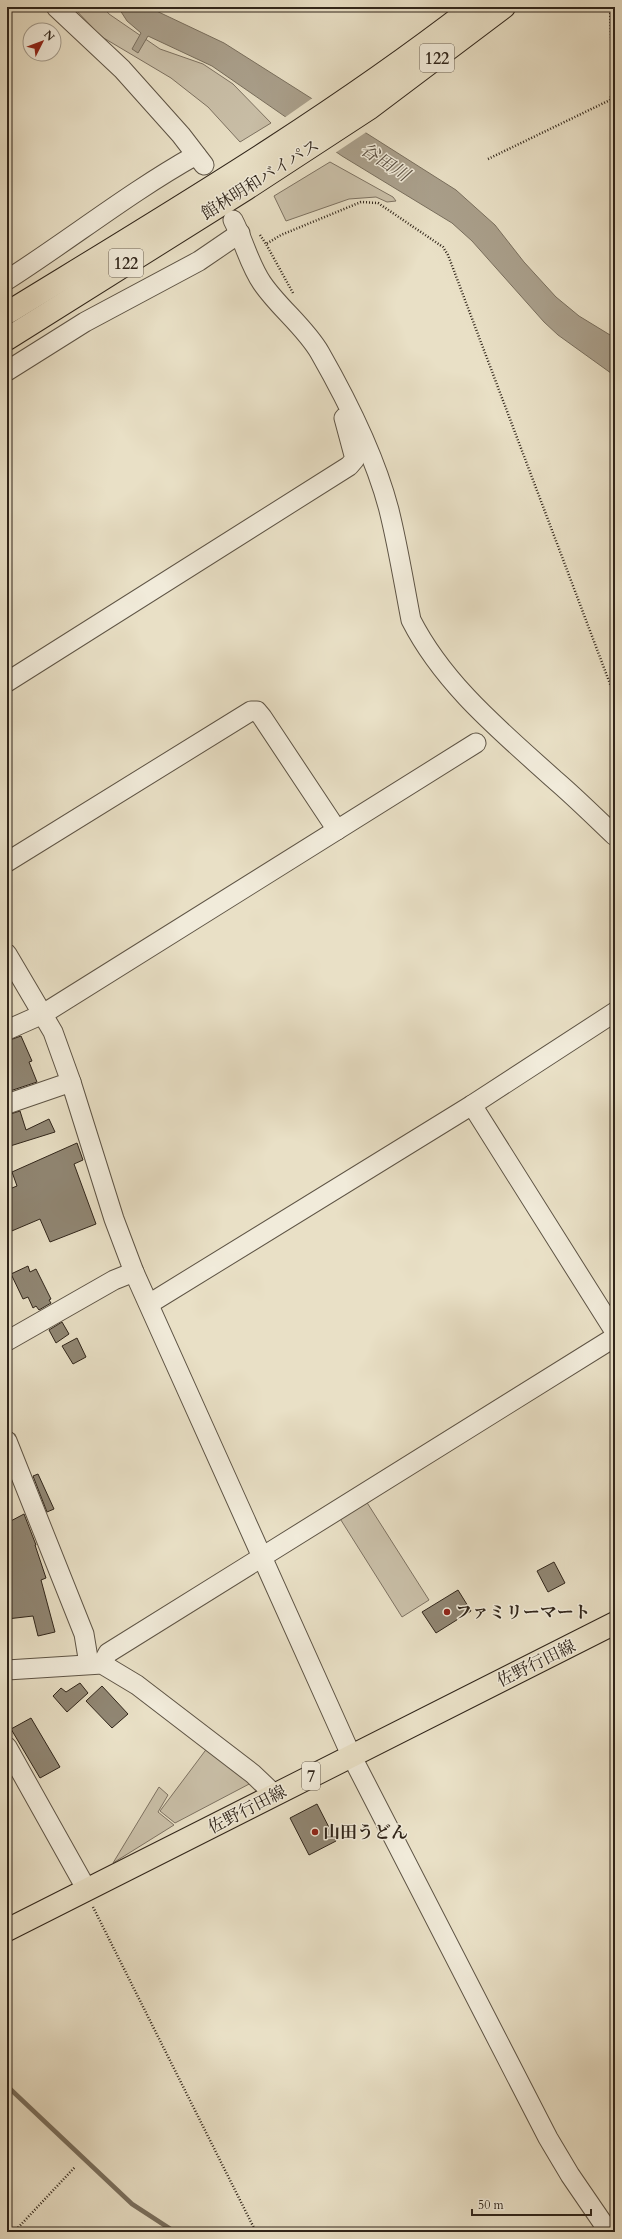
<svg xmlns="http://www.w3.org/2000/svg" width="622" height="2239" font-family="Cardo,'Noto Serif JP',serif">
<style>
.green{fill:#cac0a9;stroke:#7d7262}
.water{fill:#aaa08c;stroke:#796f5e}
.pier{fill:#e9e0c6}
.lines{fill:none;stroke-linecap:round;stroke-linejoin:round}
.stream{stroke:#796f5e;stroke-width:4.5}
.building{fill:#908673;stroke:#30251a}
.minor-casing{stroke:#5e5445;stroke-width:21}
.major-casing{stroke:#30251a;stroke-width:24}
.highway-casing{stroke:#30251a;stroke-width:24}
.path{stroke:#30251a;stroke-width:2.5;stroke-dasharray:1 2;stroke-linecap:butt}
.minor{stroke:#f1ebda;stroke-width:19}
.major{stroke:#e9e0c6;stroke-width:22}
.highway{stroke:#e9e0c6;stroke-width:22}
.poi-dot{fill:#8f2418;stroke:#f1ebda;stroke-width:1.5}
.labels{text-anchor:middle;stroke-width:3;stroke-linejoin:round;paint-order:stroke}
.shield{fill:#f1ebda;stroke:#6a6054;stroke-width:1}
.shield-label{font-size:16px;font-weight:bold;fill:#30251a}
.street-label{font-size:17px;fill:#30251a;stroke:#f1ebda}
.poi-label{font-size:17px;font-weight:bold;fill:#30251a;stroke:#f1ebda;text-anchor:start}
.water-label{font-size:18px;font-style:italic;fill:#5b5042;stroke:#f1ebda}
</style>
<rect width="100%" height="100%" fill="#e9e0c6"/>
<filter id="stains"><feTurbulence type="fractalNoise" baseFrequency=".005" numOctaves="4"/><feColorMatrix values="0 0 0 0 .2 0 0 0 0 .09 0 0 0 0 .02 0 0 0 .5 -.17"/></filter>
<radialGradient id="worn" r=".72"><stop offset=".6" stop-color="#630" stop-opacity="0"/><stop offset="1" stop-color="#630" stop-opacity=".3"/></radialGradient>
<!-- green -->
<g class="green">
<polygon points="73,7 103,7 109,14 160,49 203,64 233,84 271,123 240,142 208,107 171,78 92,31 93,28"/>
<polygon points="330,162 393,197 396,201 387,202 376,197 349,199 286,221 274,196"/>
<polygon points="366,1501 429,1600 402,1617 339,1517"/>
<polygon points="208,1747 253,1782 175,1823 160,1811"/>
<polygon points="159,1787 168,1795 158,1812 174,1825 113,1863"/>
</g>
<!-- water -->
<polygon class="water" points="118,7 148,7 224,43 456,190 495,225 524,262 556,297 579,316 615,338 615,376 558,335 544,322 472,241 452,223 342,156 212,66 148,36 138,53 132,49 141,33 127,21"/>
<!-- pier -->
<polygon class="pier" points="314,97 368,131 335,153 284,118"/>
<g class="lines">
<!-- stream -->
<polyline class="stream" points="7,2086 132,2204 175,2232"/>
</g>
<!-- building -->
<g class="building">
<polygon points="21,1036 32,1061 29,1062 37,1082 7,1092 7,1041"/>
<polygon points="20,1111 26,1130 49,1119 55,1132 7,1147 7,1115"/>
<polygon points="77,1143 83,1160 74,1164 96,1224 50,1242 40,1219 7,1233 7,1190 17,1186 12,1172"/>
<polygon points="28,1266 30,1272 36,1269 51,1299 49,1300 51,1303 39,1310 36,1306 33,1308 28,1297 23,1299 11,1274"/>
<polygon points="62,1322 69,1334 56,1343 49,1330"/>
<polygon points="77,1338 86,1357 73,1364 62,1346"/>
<polygon points="38,1474 54,1509 47,1512 33,1476"/>
<polygon points="24,1514 36,1545 35,1545 46,1578 41,1580 55,1632 38,1636 33,1616 7,1619 7,1523"/>
<polygon points="554,1562 565,1583 548,1592 537,1571"/>
<polygon points="458,1590 471,1611 436,1633 422,1612"/>
<polygon points="80,1683 88,1693 67,1712 53,1696 61,1688 66,1692"/>
<polygon points="102,1686 128,1714 112,1728 86,1701"/>
<polygon points="31,1718 60,1767 40,1778 11,1729"/>
<polygon points="317,1804 336,1841 309,1855 290,1818"/>
</g>
<g class="lines">
<defs>
<g id="minor">
<polyline points="56,7 122,69 181,135 204,165"/>
<path d="M 233,220 C 244,241 249,264 262,283 C 279,308 305,327 320,353 C 348,402 375,456 389,510 C 398,546 404,584 411,620 C 444,685 502,732 555,780 C 576,798 595,817 615,836"/>
<path d="M 7,280 C 71,239 130,192 196,155"/>
<polyline points="7,371 85,322 199,261 240,233"/>
<polyline points="7,682 349,466 355,459 344,418"/>
<polyline points="7,862 251,711 257,711 262,717 337,830"/>
<polyline points="7,954 53,1032 71,1082 114,1219 134,1272 351,1755 548,2138 570,2175 609,2232"/>
<polyline points="7,1030 43,1014 476,743"/>
<polyline points="7,1104 71,1082"/>
<polyline points="472,1105 615,1332"/>
<polyline points="149,1304 472,1105 615,1012"/>
<polyline points="7,1341 114,1280 134,1272"/>
<polyline points="7,1441 84,1634 89,1664"/>
<polyline points="102,1664 108,1653 615,1337"/>
<polyline points="7,1670 102,1664 137,1685 253,1774 275,1795"/>
<polyline points="7,1747 87,1890"/>
</g>
<polyline id="major" points="7,1930 615,1623"/>
<g id="highway">
<path d="M 7,313 C 165,216 326,121 473,7"/>
<polyline points="7,339 246,189 370,108 504,7"/>
</g>
</defs>
<!-- minor casing -->
<use href="#minor" class="minor-casing"/>
<!-- major casing -->
<use href="#major" class="major-casing"/>
<!-- highway casing -->
<use href="#highway" class="highway-casing"/>
<!-- path -->
<g class="path">
<polyline points="488,159 610,100 613,89 610,7"/>
<polyline points="260,235 266,244"/>
<polyline points="293,293 266,244 281,235 361,202 378,203 443,247 448,255 615,697"/>
<polyline points="93,1907 256,2232"/>
<polyline points="14,2232 75,2167"/>
</g>
<!-- minor -->
<use href="#minor" class="minor"/>
<!-- major -->
<use href="#major" class="major"/>
<!-- highway -->
<use href="#highway" class="highway"/>
</g>
<!-- markers -->
<g class="poi-dot">
<circle cx="447" cy="1612" r="4"/>
<circle cx="315" cy="1832" r="4"/>
</g>
<g class="labels">
<!-- shield labels -->
<g class="shield">
<rect x="420" y="44" width="34" height="28" rx="3"/>
<rect x="109" y="249" width="34" height="28" rx="3"/>
<rect x="302" y="1762" width="18" height="28" rx="3"/>
</g>
<g class="shield-label">
<text x="437" y="64">122</text>
<text x="126" y="269">122</text>
<text x="311" y="1782">7</text>
</g>
<!-- street labels -->
<g class="street-label">
<text transform="translate(260 179) rotate(-32)" y="6">館林明和バイパス</text>
<text transform="translate(536 1663) rotate(-26)" y="6">佐野行田線</text>
<text transform="translate(247 1809) rotate(-27)" y="6">佐野行田線</text>
</g>
<!-- poi labels -->
<g class="poi-label">
<text x="455" y="1618">ファミリーマート</text>
<text x="323" y="1838">山田うどん</text>
</g>
<!-- water labels -->
<g class="water-label">
<text transform="translate(385 162) rotate(33)" y="6">谷田川</text>
</g>
</g>
<!-- margin -->
<rect width="622" height="2239" fill="none" stroke="#e9e0c6" stroke-width="24"/>
<rect x="8" y="8" width="606" height="2223" fill="none" stroke="#30251a" stroke-width="2"/>
<rect x="12" y="12" width="598" height="2215" fill="none" stroke="#30251a"/>
<!-- north arrow -->
<g transform="translate(42 42) rotate(48)"><circle r="19" fill="#f1ebda" stroke="#a49c8d"/>
<path d="M0-3L7 15L0 10L-7 15Z" fill="#8f2418"/>
<text y="-6" font-size="11" font-weight="bold" text-anchor="middle" fill="#30251a">N</text>
</g>
<!-- scale -->
<path d="M472 2209v6h119v-6" fill="none" stroke="#30251a" stroke-width="2"/>
<text x="478" y="2209" font-size="12" fill="#30251a" stroke="#f1ebda" stroke-width="3" paint-order="stroke">50 m</text>
<rect width="100%" height="100%" filter="url(#stains)"/>
<rect width="100%" height="100%" fill="url(#worn)"/>
</svg>
